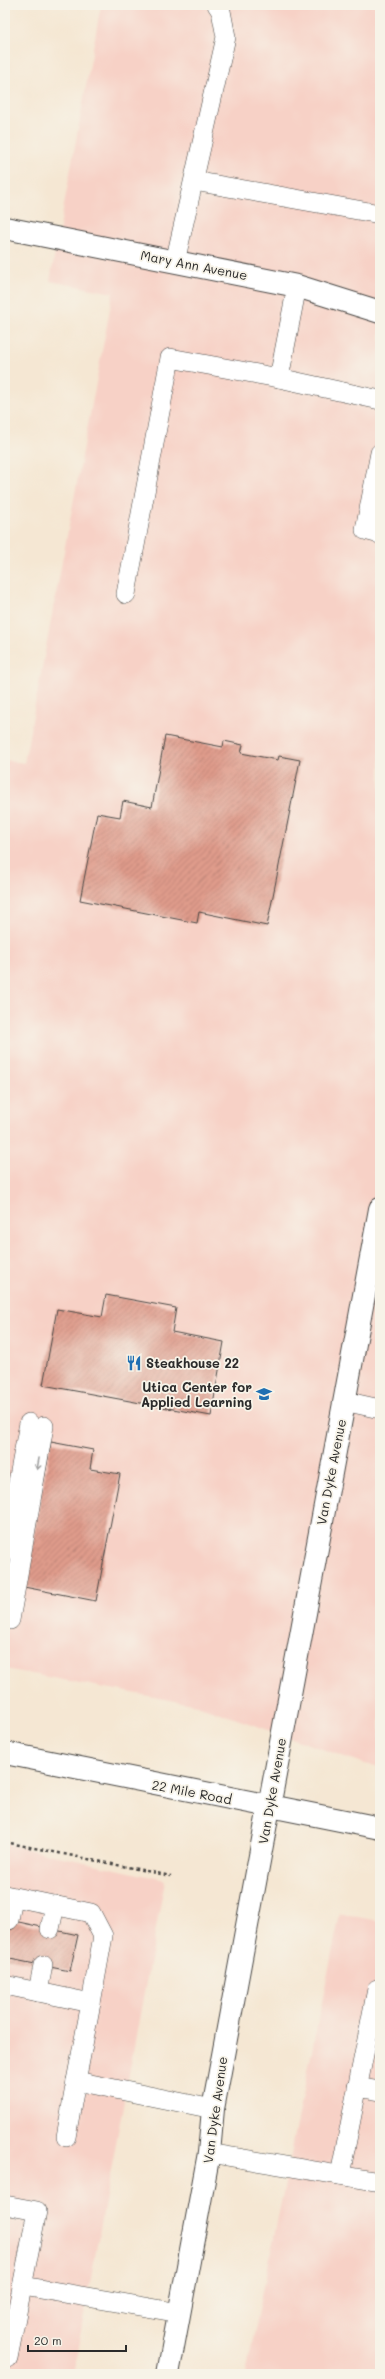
<svg xmlns="http://www.w3.org/2000/svg" width="385" height="2379" font-family="Mali,sans-serif">
<style>
.built{fill:#f7d1c6}
.building{fill:url(#building-hatch)}
.lines{fill:none;stroke-linecap:round;stroke-linejoin:round}
.lane-casing{stroke:#494744;stroke-width:20}
.street-casing{stroke:#494744;stroke-width:24}
.secondary-casing{stroke:#494744;stroke-width:24}
.path{stroke:#494744;stroke-width:2.5;stroke-dasharray:3 3;stroke-linecap:butt}
.lane{stroke:#fff;stroke-width:19}
.street{stroke:#fff;stroke-width:22}
.secondary{stroke:#fff;stroke-width:22}
.oneway{stroke:#a0a0a0}
.labels{text-anchor:middle;stroke-width:3.5;stroke-linejoin:round;paint-order:stroke}
.street-label{font-size:13px;fill:#2b2b2b;stroke:#f7f3e8}
.poi-label{font-size:13px;font-weight:bold;fill:#2b2b2b;stroke:#f7f3e8;text-anchor:start}
</style>
<defs>
<pattern id="building-hatch" width="6" height="6" patternUnits="userSpaceOnUse"><rect width="6" height="6" fill="#df9b8b"/><path d="M-1 1l2-2M0 6l6-6M5 7l2-2" fill="none" stroke="#b57f72"/></pattern>
</defs>
<rect width="100%" height="100%" fill="#f7f3e8"/>
<filter id="ink" filterUnits="userSpaceOnUse"><feTurbulence type="fractalNoise" baseFrequency=".025" numOctaves="2"/><feDisplacementMap in="SourceGraphic" scale="8" xChannelSelector="R" yChannelSelector="G"/><feConvolveMatrix kernelMatrix="1 2 1 2 8 2 1 2 1" color-interpolation-filters="sRGB"/></filter>
<filter id="wash" filterUnits="userSpaceOnUse"><feTurbulence type="fractalNoise" baseFrequency=".012" numOctaves="4" result="noise"/><feDisplacementMap in="SourceGraphic" scale="16" xChannelSelector="R" yChannelSelector="G"/><feGaussianBlur stdDeviation="0.9" result="paint"/><feColorMatrix in="noise" values="0 0 0 0 0 0 0 0 0 0 0 0 0 0 0 0 0 1.4 0 .05"/><feComposite in="paint" operator="in"/></filter>
<g filter="url(#wash)">
<rect width="100%" height="100%" fill="#f5e7d3"/>
<!-- built -->
<g class="built">
<polygon points="101,5 380,5 380,1767 365,1764 197,1705 5,1669 5,760 24,763 113,293 50,281"/>
<polygon points="5,1844 165,1880 73,2374 5,2374"/>
<polygon points="340,1914 380,1921 380,2374 246,2374"/>
</g>
<g id="blocks">
<!-- building -->
<g class="building">
<polygon points="165,736 223,747 224,741 243,745 241,753 278,760 279,756 300,760 267,926 199,912 197,923 80,900 97,813 120,817 123,801 152,807"/>
<polygon points="106,1295 176,1308 172,1332 224,1342 211,1416 43,1385 57,1309 102,1317"/>
<polygon points="51,1442 93,1450 90,1469 120,1474 96,1601 24,1587"/>
<polygon points="5,1919 78,1935 70,1971 5,1958"/>
</g>
</g>
</g>
<g filter="url(#ink)">
<use href="#blocks" fill-opacity="0" stroke="#494744" stroke-width="1"/>
<g class="lines">
<defs>
<g id="lane">
<polyline points="194,181 380,214"/>
<polyline points="175,262 226,37 221,11 217,5"/>
<polyline points="297,286 279,378 380,400"/>
<polyline points="380,453 365,530 380,534"/>
<polyline points="126,594 170,358 279,378"/>
<polyline points="344,1401 380,1409"/>
<polyline points="5,1552 29,1423"/>
<polyline points="10,1620 44,1426"/>
<polyline points="5,1895 91,1913 103,1936 91,2003"/>
<polyline points="9,1920 13,1897"/>
<polyline points="50,1929 55,1905"/>
<polyline points="5,1985 91,2003 76,2081 213,2109"/>
<polyline points="38,1992 43,1965"/>
<polyline points="357,2087 380,2091"/>
<polyline points="66,2137 76,2081"/>
<polyline points="209,2153 380,2182"/>
<polyline points="340,2175 377,1989 380,1990"/>
<polyline points="5,2205 37,2211 8,2358 5,2357"/>
<polyline points="23,2286 180,2313"/>
</g>
<polyline id="street" points="5,228 297,286 380,312"/>
<g id="secondary">
<polyline points="5,1753 380,1828"/>
<polyline points="168,2374 209,2153 213,2109 380,1209"/>
</g>
</defs>
<!-- lane casing -->
<use href="#lane" class="lane-casing"/>
<!-- street casing -->
<use href="#street" class="street-casing"/>
<!-- secondary casing -->
<use href="#secondary" class="secondary-casing"/>
<!-- path -->
<polyline class="path" points="5,1842 171,1876"/>
<!-- lane -->
<use href="#lane" class="lane"/>
<!-- street -->
<use href="#street" class="street"/>
<!-- secondary -->
<use href="#secondary" class="secondary"/>
</g>
<!-- one-way arrows -->
<defs><path id="oneway-shaft" d="M-6 0H5M1.5-3L5.5 0L1.5 3" fill="none" stroke-width="1.6" stroke-linecap="round" stroke-linejoin="round"/></defs>
<use class="oneway" href="#oneway-shaft" transform="translate(38 1464) rotate(100)"/>
</g>
<!-- icons -->
<defs>
<symbol id="restaurant-bare" viewBox="-9 -9 18 18"><path d="M-5-6h1v4h1v-4h1v4h1v-4h1v5L-1.5 .5V6h-2V.5L-5-1ZM5-6V6H3V1.5H1.5Q1.5-4 5-6Z" fill="#1f6fb2" stroke="#f7f3e8" stroke-width="2.5" paint-order="stroke"/></symbol>
<symbol id="school-bare" viewBox="-9 -9 18 18"><path d="M0-5L7-2L0 1L-7-2ZM-4 1L0 2.5L4 1V4Q0 6-4 4Z" fill="#1f6fb2" stroke="#f7f3e8" stroke-width="2.5" paint-order="stroke"/></symbol>
</defs>
<g fill-rule="evenodd">
<use href="#restaurant-bare" x="123" y="1352" width="22" height="22"/>
<use href="#school-bare" x="253" y="1383" width="22" height="22"/>
</g>
<g class="labels">
<!-- street labels -->
<g class="street-label">
<text transform="translate(194 265) rotate(11)" y="5">Mary Ann Avenue</text>
<text transform="translate(331 1472) rotate(-79)" y="5">Van Dyke Avenue</text>
<text transform="translate(272 1791) rotate(-80)" y="5">Van Dyke Avenue</text>
<text transform="translate(192 1792) rotate(11)" y="5">22 Mile Road</text>
<text transform="translate(215 2110) rotate(-82)" y="5">Van Dyke Avenue</text>
</g>
<!-- poi labels -->
<g class="poi-label">
<text x="146" y="1368">Steakhouse 22</text>
<text x="252" y="1392" text-anchor="end">Utica Center for<tspan x="252" dy="15">Applied Learning</tspan></text>
</g>
</g>
<!-- margin -->
<rect width="385" height="2379" fill="none" stroke="#f7f3e8" stroke-width="20"/>
<!-- scale -->
<path d="M28 2345v6h98v-6" fill="none" stroke="#2b2b2b" stroke-width="2"/>
<text x="34" y="2345" font-size="12" fill="#2b2b2b" stroke="#f7f3e8" stroke-width="3" paint-order="stroke">20 m</text>
</svg>
